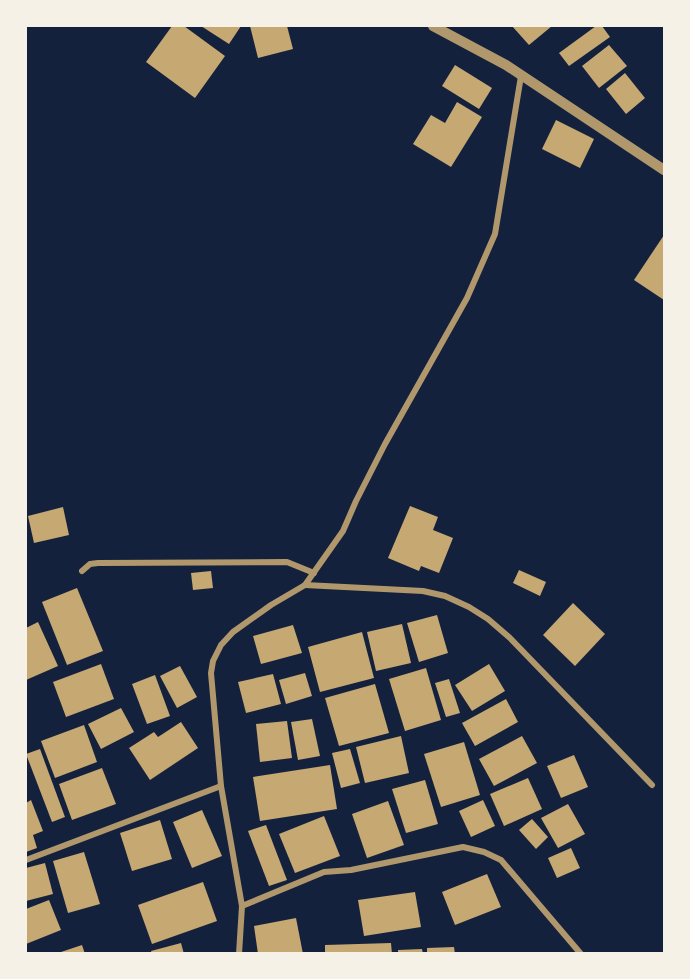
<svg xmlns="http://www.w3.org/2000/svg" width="690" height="979" font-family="Rubik,sans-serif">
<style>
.building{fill:#c6a872}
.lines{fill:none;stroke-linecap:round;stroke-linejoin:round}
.minor{stroke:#b1986c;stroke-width:6}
.tertiary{stroke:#b1986c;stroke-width:10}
</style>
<rect width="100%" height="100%" fill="#14213d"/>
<!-- building -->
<g class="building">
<polygon points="172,26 184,26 225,56 195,98 146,62"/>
<polygon points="201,26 241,26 229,44"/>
<polygon points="250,26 287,26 293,49 258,58"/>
<polygon points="512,26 552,26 529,45"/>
<polygon points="596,26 602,26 610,37 569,66 559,53"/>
<polygon points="609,45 627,66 599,88 582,66"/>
<polygon points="455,65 492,88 479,109 442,86"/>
<polygon points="625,73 645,98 626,114 606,89"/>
<polygon points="457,102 482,117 451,167 413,144 431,115 445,123"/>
<polygon points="556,120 594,139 580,168 542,149"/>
<polygon points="664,235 664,300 634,280"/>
<polygon points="410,506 438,517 433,530 453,538 439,573 421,566 419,571 388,558"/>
<polygon points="63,507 69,535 34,543 28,516"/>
<polygon points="519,570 546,582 540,596 513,583"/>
<polygon points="211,571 213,588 193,590 191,573"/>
<polygon points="77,588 103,651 67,665 42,602"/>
<polygon points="573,603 605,634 575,666 543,635"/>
<polygon points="437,615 448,653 419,662 407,623"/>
<polygon points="38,622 58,666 26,680 26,628"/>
<polygon points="402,624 411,663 376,671 367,632"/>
<polygon points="293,625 302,653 261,664 253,636"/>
<polygon points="362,632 374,678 320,692 308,647"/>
<polygon points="101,664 114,699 66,717 53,682"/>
<polygon points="489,664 505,691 472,711 455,685"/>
<polygon points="180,666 197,697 177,708 160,676"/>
<polygon points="426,668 441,720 405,731 389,679"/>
<polygon points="305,673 312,696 286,704 279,680"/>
<polygon points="273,674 281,704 246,713 238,682"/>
<polygon points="155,675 170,716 147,724 132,684"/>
<polygon points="449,679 460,713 446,717 435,683"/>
<polygon points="375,684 389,733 339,746 325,698"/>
<polygon points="506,699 518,722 475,746 462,723"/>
<polygon points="121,708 134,732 101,749 88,724"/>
<polygon points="312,719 320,756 298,760 291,722"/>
<polygon points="287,721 292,758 260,762 256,724"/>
<polygon points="181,722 198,748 150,780 129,748 154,732 158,737"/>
<polygon points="84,725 97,762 55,778 41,741"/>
<polygon points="401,736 409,773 365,783 356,747"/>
<polygon points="522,736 537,763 494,786 479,759"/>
<polygon points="464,742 480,795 441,807 424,754"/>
<polygon points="40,749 65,817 52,822 26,754"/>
<polygon points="350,749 360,783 341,788 332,753"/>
<polygon points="574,755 588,787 561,798 547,766"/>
<polygon points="330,765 337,809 260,821 253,777"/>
<polygon points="102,768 116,804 72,820 59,784"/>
<polygon points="528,778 542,809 504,826 490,794"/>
<polygon points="425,780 438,824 406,833 392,789"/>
<polygon points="31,800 43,831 33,835 37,848 26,852 26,803"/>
<polygon points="483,800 495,826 471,837 459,811"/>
<polygon points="388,801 404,845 367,858 352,814"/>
<polygon points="568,804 585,834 558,848 541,818"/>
<polygon points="202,810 222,856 192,868 173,822"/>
<polygon points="324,816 340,856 295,873 279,834"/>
<polygon points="532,819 548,837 536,849 519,830"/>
<polygon points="160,820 172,859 132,871 120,833"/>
<polygon points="266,825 287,880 269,886 248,831"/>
<polygon points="571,848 580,868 557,878 548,858"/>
<polygon points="84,852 100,904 68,913 53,861"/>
<polygon points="45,863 53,894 26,901 26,868"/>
<polygon points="487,874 501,907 455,925 442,892"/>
<polygon points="203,882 217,921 152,944 138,905"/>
<polygon points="415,892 421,927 364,936 358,900"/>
<polygon points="49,900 61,930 26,944 26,909"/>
<polygon points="296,918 303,954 258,954 254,926"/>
<polygon points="181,943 184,954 152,954 151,951"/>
<polygon points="391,943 392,954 325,954 325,945"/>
<polygon points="82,945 85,954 58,954 58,953"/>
<polygon points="454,947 455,954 427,954 427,948"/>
<polygon points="422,949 423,954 398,954 398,950"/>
</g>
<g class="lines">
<!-- minor -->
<g class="minor">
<polyline points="82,571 90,564 98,563 287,562 314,573"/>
<polyline points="305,585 423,591 445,596 469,607 488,619 510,638 652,785"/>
<polyline points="26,860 221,786"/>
<polyline points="242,906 324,872 351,870 463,847 484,852 501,860 581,954"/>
<polyline points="239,954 242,906 221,786 211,673 213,661 221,645 233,632 271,605 305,585 343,531 356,501 385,444 467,298 495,234 521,76"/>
</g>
<!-- tertiary -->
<polyline class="tertiary" points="433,26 506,65 664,170"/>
</g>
<!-- border -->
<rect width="690" height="979" fill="none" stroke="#f6f1e7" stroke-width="54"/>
</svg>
